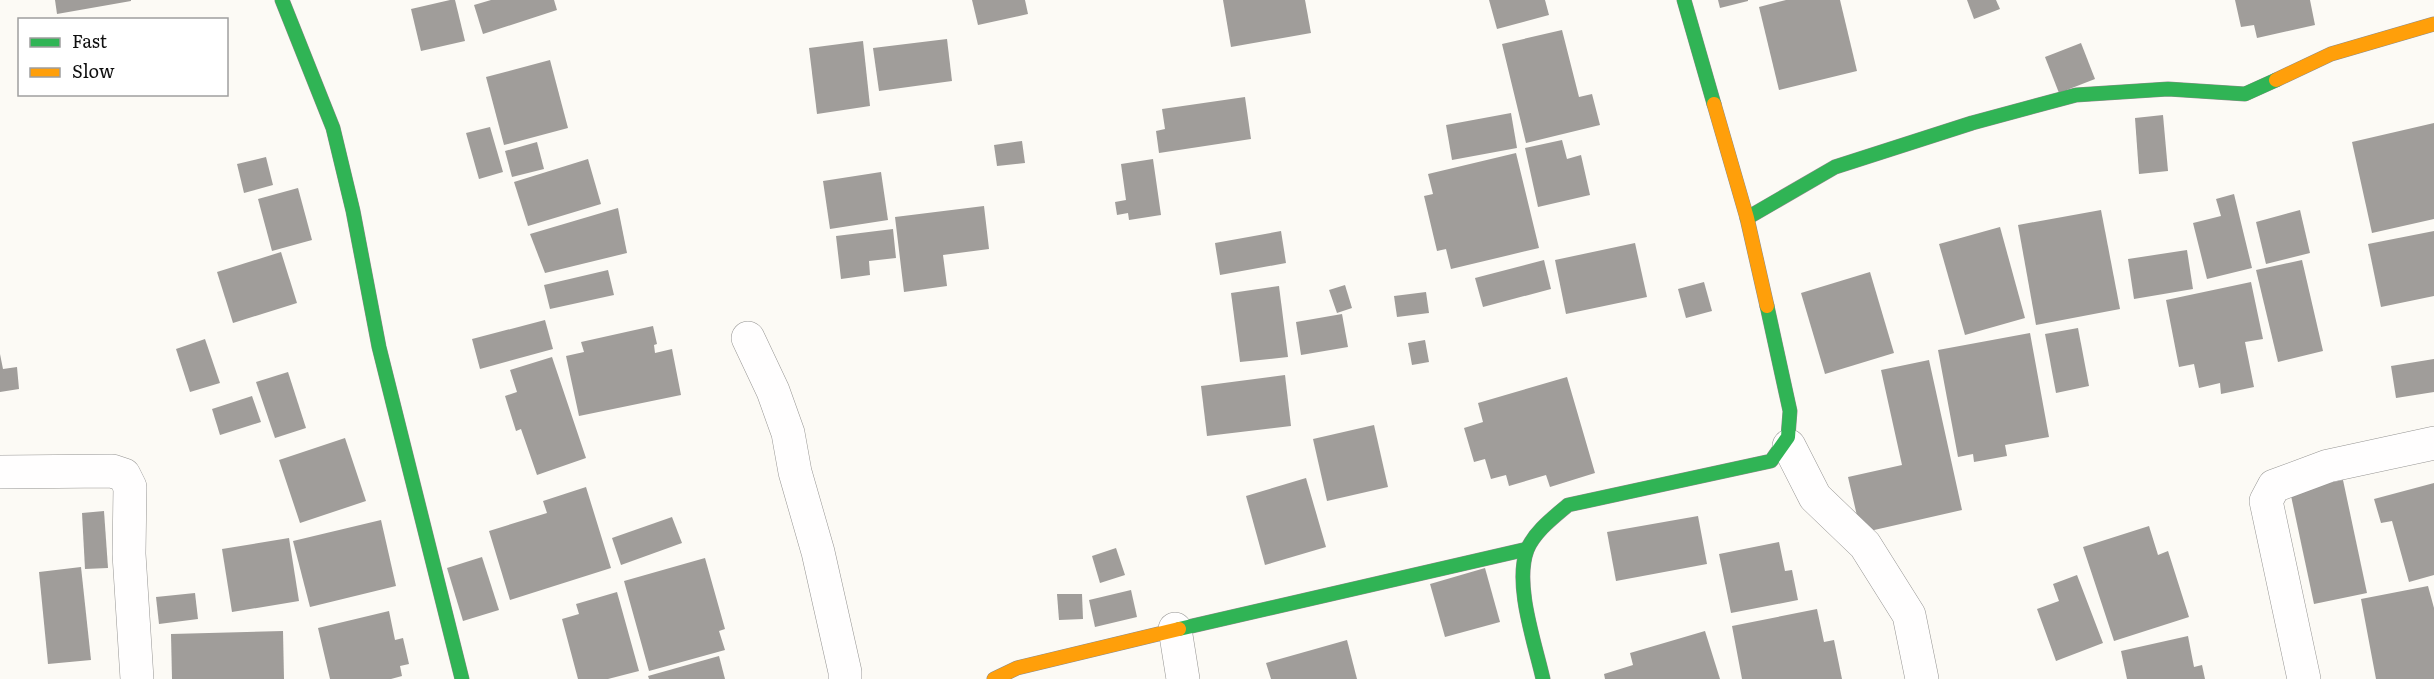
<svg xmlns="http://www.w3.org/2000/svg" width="2434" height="679" font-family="Literata,serif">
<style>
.building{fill:#a09d9a}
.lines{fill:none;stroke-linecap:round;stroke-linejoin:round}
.street-casing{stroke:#969593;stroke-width:34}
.fast-casing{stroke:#8d8c8a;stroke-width:15}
.slow-casing{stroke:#8d8c8a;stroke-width:15}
.street{stroke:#fffefe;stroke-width:33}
.fast{stroke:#30b455;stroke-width:14}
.slow{stroke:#ff9f0a;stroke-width:14}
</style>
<rect width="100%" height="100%" fill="#fcfaf5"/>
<!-- building -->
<g class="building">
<polygon points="55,0 131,0 131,1 57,14"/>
<polygon points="450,0 455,0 465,41 421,51 411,9"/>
<polygon points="491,0 554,0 557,10 483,34 474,5"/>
<polygon points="972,0 1025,0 1028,14 978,25"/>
<polygon points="1223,0 1305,0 1311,33 1231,47"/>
<polygon points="1489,0 1545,0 1549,15 1497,29"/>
<polygon points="1718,0 1748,0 1748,1 1720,8"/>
<polygon points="1786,0 1840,0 1857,71 1779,90 1759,7"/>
<polygon points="1967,0 1996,0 2000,9 1974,19"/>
<polygon points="2235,0 2310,0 2315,25 2257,38 2254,25 2241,27"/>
<polygon points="1562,30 1579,97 1592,94 1600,125 1526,143 1502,44"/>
<polygon points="947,39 952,81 879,91 873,48"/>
<polygon points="863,41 870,106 817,114 809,48"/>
<polygon points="2081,43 2095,79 2059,93 2045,57"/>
<polygon points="550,60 568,128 504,145 486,77"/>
<polygon points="1245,97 1251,139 1159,153 1156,131 1165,129 1162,109"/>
<polygon points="1511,113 1517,148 1452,160 1446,125"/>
<polygon points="2163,115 2168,171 2139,174 2135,118"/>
<polygon points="2434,123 2434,219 2372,233 2352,142"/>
<polygon points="490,127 503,172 479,179 466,133"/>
<polygon points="1562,140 1567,159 1581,155 1590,195 1538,207 1525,148"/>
<polygon points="1022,141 1025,163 997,166 994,145"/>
<polygon points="537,142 544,169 512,177 505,151"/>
<polygon points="1516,153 1539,248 1451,269 1446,249 1437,251 1424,196 1433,194 1428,174"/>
<polygon points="266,157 273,185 244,193 237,164"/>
<polygon points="588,159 601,204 528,226 514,182"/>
<polygon points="1153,159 1161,215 1129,220 1128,213 1117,215 1115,202 1126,200 1121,164"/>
<polygon points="881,172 888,220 830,229 823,181"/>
<polygon points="298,188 312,240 272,251 258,199"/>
<polygon points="2234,194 2252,268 2207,279 2193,223 2221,216 2216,199"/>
<polygon points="984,206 989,249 943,255 947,286 904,292 895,217"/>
<polygon points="618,208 627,253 545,273 530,234"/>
<polygon points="2101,210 2120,309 2036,325 2018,225"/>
<polygon points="2300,210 2310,253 2266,264 2256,222"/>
<polygon points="2000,227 2025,318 1965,335 1939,244"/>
<polygon points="893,229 896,258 869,261 870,275 841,279 836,236"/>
<polygon points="1281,231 1286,263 1220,275 1215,243"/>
<polygon points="2434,231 2434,296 2381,307 2368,244"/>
<polygon points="1635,243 1647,297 1566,314 1555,260"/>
<polygon points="2187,250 2193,289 2134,299 2128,259"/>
<polygon points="281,252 297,303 233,323 217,272"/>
<polygon points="1544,260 1551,289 1483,307 1475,278"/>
<polygon points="2302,260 2323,351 2278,362 2256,270"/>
<polygon points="608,270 614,295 550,309 544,285"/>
<polygon points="1870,272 1894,353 1825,374 1801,293"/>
<polygon points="1704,282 1712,311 1686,318 1678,289"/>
<polygon points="2251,282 2263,339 2245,342 2254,387 2221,394 2220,383 2199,388 2194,364 2179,367 2166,300"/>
<polygon points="1345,285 1352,308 1337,313 1329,290"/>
<polygon points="1279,286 1288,357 1240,362 1231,293"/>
<polygon points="1426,292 1429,313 1397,317 1394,296"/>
<polygon points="1342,314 1348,347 1301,355 1296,322"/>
<polygon points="545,320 553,349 480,369 472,339"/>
<polygon points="653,326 657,344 654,345 655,353 672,349 681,395 579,416 566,356 584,352 581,342"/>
<polygon points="2078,328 2089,386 2056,393 2045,334"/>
<polygon points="2030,333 2049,437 2005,445 2007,456 1974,462 1973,454 1958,457 1938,350"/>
<polygon points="205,339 220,383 190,392 176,349"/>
<polygon points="1425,340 1429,362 1412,365 1408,343"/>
<polygon points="0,354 3,369 17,367 19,389 0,392"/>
<polygon points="552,357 586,458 537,475 521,429 516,431 505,396 517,392 510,370"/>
<polygon points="2434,359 2434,392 2396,398 2391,366"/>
<polygon points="1929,360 1962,510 1861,533 1848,477 1902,465 1881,370"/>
<polygon points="288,372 306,428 275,438 256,382"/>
<polygon points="1285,375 1291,426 1207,436 1201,386"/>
<polygon points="1567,377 1595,473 1550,487 1546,475 1509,486 1506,475 1491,479 1485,459 1474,462 1464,428 1483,422 1478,403"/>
<polygon points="252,396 261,422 220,435 212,409"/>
<polygon points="1374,425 1388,487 1327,501 1313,439"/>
<polygon points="345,438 366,501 300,523 279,460"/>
<polygon points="1306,478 1326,547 1265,565 1246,496"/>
<polygon points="2343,480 2367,593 2314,604 2290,491"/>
<polygon points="2434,483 2434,575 2409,582 2392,521 2381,523 2374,499"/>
<polygon points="586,487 611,568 510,600 489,531 547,513 543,501"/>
<polygon points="104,511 108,568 85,569 82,513"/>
<polygon points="1698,516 1707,564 1616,581 1607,532"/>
<polygon points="672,517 682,543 621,565 612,538"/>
<polygon points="381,520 396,586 310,607 293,541"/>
<polygon points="2149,526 2158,555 2168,551 2189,617 2114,641 2083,547"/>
<polygon points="289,538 299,601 232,612 222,549"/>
<polygon points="1779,542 1785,571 1792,570 1798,600 1731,613 1719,554"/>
<polygon points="1116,548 1125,575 1100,583 1092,556"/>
<polygon points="482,557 499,610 463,621 447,568"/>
<polygon points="705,558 725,629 719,631 725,650 649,671 624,581"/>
<polygon points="81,567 91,660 48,664 39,572"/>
<polygon points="1485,568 1500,622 1445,637 1430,584"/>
<polygon points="2077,575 2103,643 2056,661 2037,609 2059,601 2053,584"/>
<polygon points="2428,586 2434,608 2434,679 2376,679 2361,599"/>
<polygon points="1131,590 1137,617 1095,627 1089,600"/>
<polygon points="617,592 639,671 608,679 578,679 562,619 579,614 576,604"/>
<polygon points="195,593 198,619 159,624 156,597"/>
<polygon points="1057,594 1082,594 1083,619 1059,620"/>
<polygon points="1817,609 1824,642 1834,640 1842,679 1742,679 1732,626"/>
<polygon points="389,611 395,640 403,638 409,664 400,666 402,676 391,679 330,679 318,628"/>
<polygon points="283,631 284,679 172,679 171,634"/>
<polygon points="1705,631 1720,679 1605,679 1604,674 1633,665 1630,653"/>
<polygon points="2188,636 2194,667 2202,665 2205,679 2127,679 2121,651"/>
<polygon points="1347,640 1357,679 1271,679 1266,663"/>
<polygon points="719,656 725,679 649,679 648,676"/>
</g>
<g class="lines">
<defs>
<g id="street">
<polyline points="748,338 773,391 788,433 795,472 818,552 845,672 845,679"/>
<polyline points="1789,446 1815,497 1865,545 1909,615 1922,679"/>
<polyline points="0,472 112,471 124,475 130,487 129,554 137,679"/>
<polyline points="1175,629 1183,679"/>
<polyline points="2304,679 2266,501 2274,486 2328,466 2434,443"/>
</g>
<g id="fast">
<polyline points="282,0 333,128 353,211 379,347 462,679"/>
<polyline points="1684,0 1714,104"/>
<polyline points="1747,218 1835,167 1972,123 2076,95 2168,89 2245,94 2276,80"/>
<polyline points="1179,629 1527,549"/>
<path d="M 1543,679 C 1535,643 1514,585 1527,550 C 1534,532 1554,517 1568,505 L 1771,461 L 1788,437 L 1790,411 L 1767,306"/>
</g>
<g id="slow">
<polyline points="2276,80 2331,54 2434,24"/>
<polyline points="1714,104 1747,218 1767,306"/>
<polyline points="994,679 1017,668 1179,629"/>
</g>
</defs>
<!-- street casing -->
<use href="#street" class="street-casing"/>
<!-- fast casing -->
<use href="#fast" class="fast-casing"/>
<!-- slow casing -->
<use href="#slow" class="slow-casing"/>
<!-- street -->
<use href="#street" class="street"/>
<!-- fast -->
<use href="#fast" class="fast"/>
<!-- slow -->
<use href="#slow" class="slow"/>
</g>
<!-- legend -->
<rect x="18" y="18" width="210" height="78" fill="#ffffff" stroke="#9f9f9f" stroke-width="1.5"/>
<rect x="30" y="38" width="30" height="9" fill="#30b455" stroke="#9f9f9f" stroke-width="1.5"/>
<text x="72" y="48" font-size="18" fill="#101010">Fast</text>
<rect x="30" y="68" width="30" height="9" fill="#ff9f0a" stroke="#9f9f9f" stroke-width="1.5"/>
<text x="72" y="78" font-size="18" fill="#101010">Slow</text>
</svg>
